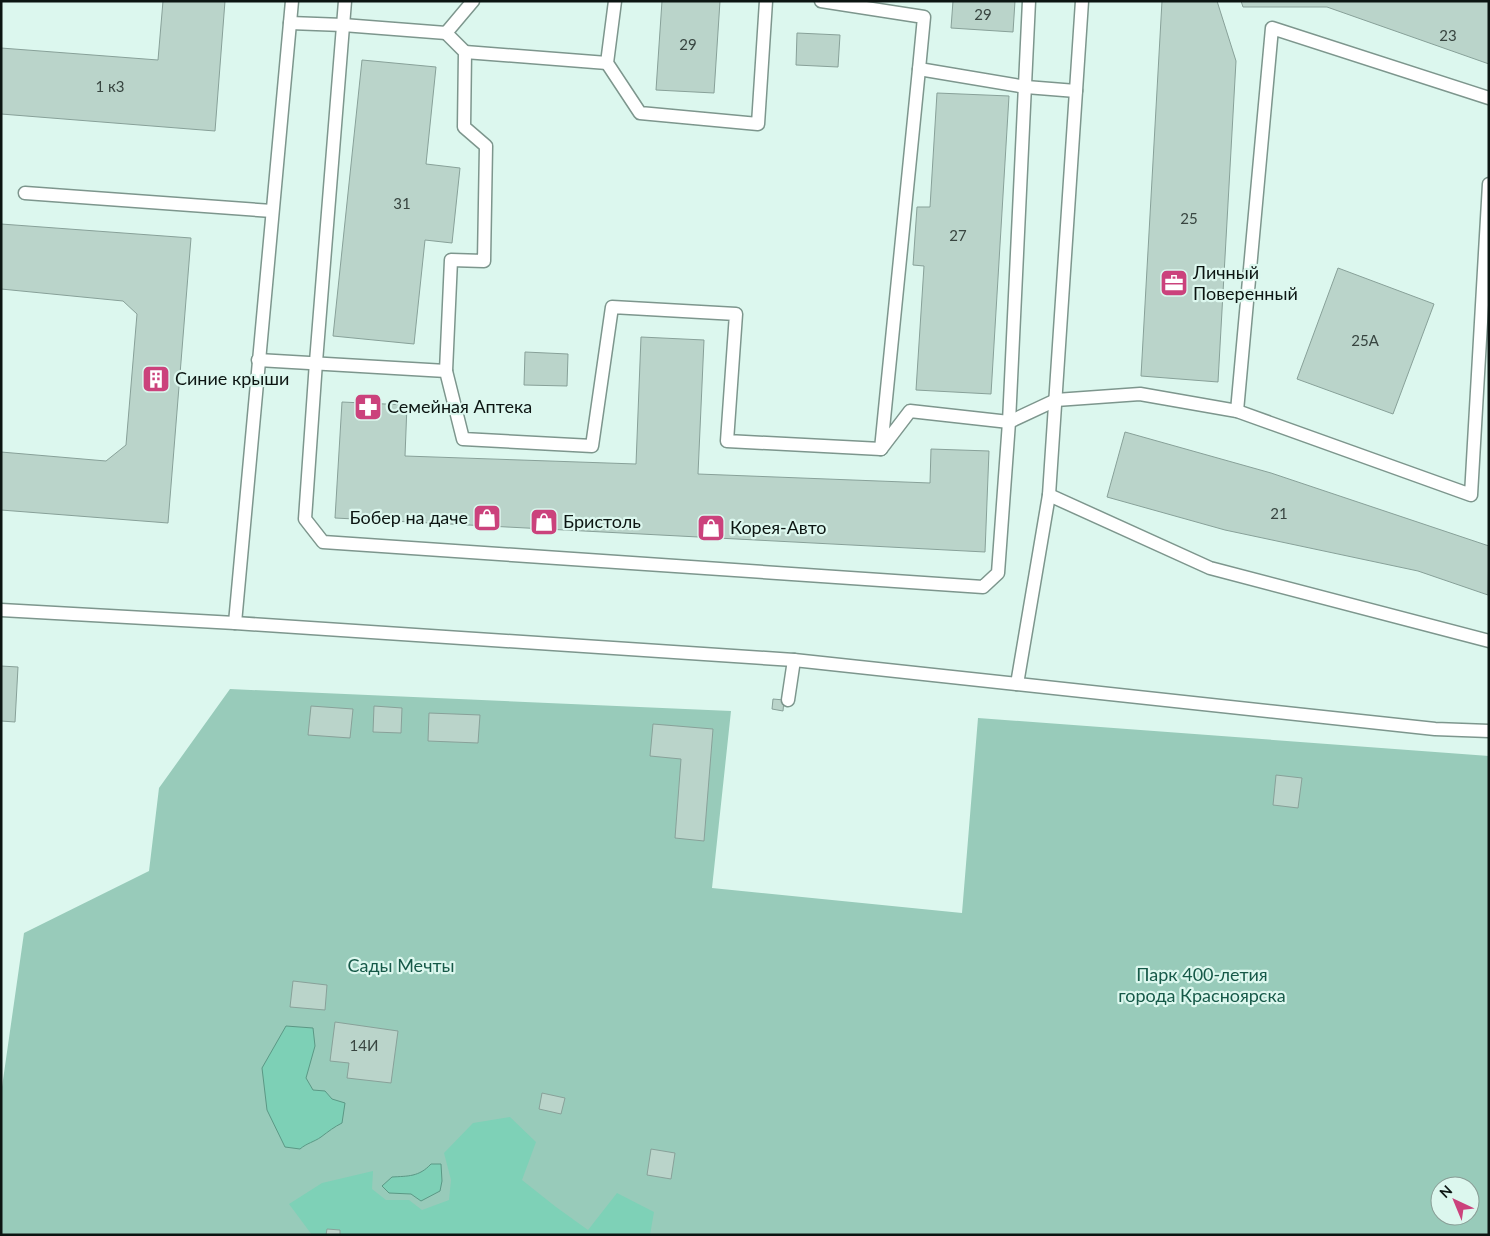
<svg xmlns="http://www.w3.org/2000/svg" width="1490" height="1236" font-family="Lato,sans-serif">
<style>
.green{fill:#98cbba;fill-rule:evenodd}
.forest{fill:#7ed1b7}
.water{fill:#7dd0b6;stroke:#5b9885}
.building{fill:#bad4ca;stroke:#88a199}
.lines{fill:none;stroke-linecap:round;stroke-linejoin:round}
.lane-casing{stroke:#7d968d;stroke-width:15}
.lane{stroke:#fff;stroke-width:12}
.labels{text-anchor:middle;stroke-width:4.5;stroke-linejoin:round;paint-order:stroke}
.number-label{font-size:15px;fill:#384540}
.poi-label{font-size:18px;fill:#0c1512;stroke:#dcf7ee;text-anchor:start}
.park-label{font-size:18px;fill:#165948;stroke:#dcf7ee}
</style>
<rect width="100%" height="100%" fill="#dcf7ee"/>
<!-- green -->
<path class="green" d="M 230,689 L 731,711 L 712,888 L 962,913 L 978,718 L 1489,756 L 1489,1235 L 1,1235 L 1,1094 L 24,933 L 149,871 L 159,788 ZM 1440,1186 L 1470,1186 L 1470,1216 L 1440,1216 Z"/>
<!-- forest -->
<polygon class="forest" points="510,1117 536,1142 522,1180 556,1207 588,1230 617,1193 654,1212 650,1235 312,1235 289,1204 322,1183 373,1171 372,1189 386,1200 409,1200 422,1210 449,1200 451,1180 444,1153 473,1123"/>
<!-- water -->
<g class="water">
<path d="M 286,1026 L 313,1028 L 315,1046 L 306,1078 L 313,1090 L 325,1091 L 332,1099 L 345,1103 L 342,1123 C 334,1127 329,1131 321,1137 C 314,1142 307,1143 300,1149 L 285,1147 L 267,1110 L 262,1068 Z"/>
<path d="M 431,1164 L 441,1164 L 442,1181 L 440,1191 L 421,1201 L 411,1194 L 389,1193 L 382,1186 L 392,1177 C 408,1176 419,1177 431,1164 Z"/>
</g>
<!-- building -->
<g class="building">
<polygon points="163,1 225,1 215,131 1,114 1,48 158,60"/>
<polygon points="662,1 720,1 714,93 656,90"/>
<polygon points="953,1 1015,1 1013,32 951,28"/>
<polygon points="1162,1 1217,1 1236,61 1218,382 1141,376"/>
<polygon points="1241,1 1489,1 1489,64 1327,7 1243,7"/>
<polygon points="797,33 840,35 838,67 796,65"/>
<polygon points="362,60 436,67 426,164 460,168 452,243 425,240 414,344 333,336"/>
<polygon points="937,93 1009,96 991,394 916,390 924,266 913,265 917,207 930,207"/>
<polygon points="1,224 191,238 168,523 1,510 1,452 106,461 126,445 137,314 123,301 1,289"/>
<polygon points="1338,268 1434,304 1393,414 1297,379"/>
<polygon points="641,337 704,340 698,474 930,483 931,449 989,451 985,552 335,518 342,402 407,405 405,456 636,464"/>
<polygon points="525,352 568,354 567,386 524,385"/>
<polygon points="1125,432 1271,473 1489,546 1488,595 1418,571 1225,530 1107,497"/>
<polygon points="1,666 18,667 15,722 1,721"/>
<polygon points="773,699 784,700 783,711 772,709"/>
<polygon points="311,706 353,709 350,738 308,735"/>
<polygon points="374,706 402,708 401,733 373,732"/>
<polygon points="429,713 480,715 478,743 428,741"/>
<polygon points="653,724 713,729 704,841 675,838 681,759 650,756"/>
<polygon points="1276,775 1302,778 1298,808 1273,805"/>
<polygon points="293,981 327,985 325,1010 290,1007"/>
<polygon points="335,1022 398,1031 391,1083 347,1078 349,1063 330,1061"/>
<polygon points="542,1093 565,1098 561,1114 539,1109"/>
<polygon points="651,1149 675,1153 671,1179 647,1175"/>
<polygon points="327,1229 340,1230 340,1235 326,1235"/>
</g>
<g class="lines">
<defs>
<g id="lane">
<polyline points="345,1 316,362 305,519 323,542 983,587 998,573 1009,422 1029,1"/>
<polyline points="615,1 607,63 640,113 758,124 766,1"/>
<polyline points="821,1 924,17 919,69 1026,87 1076,91"/>
<polyline points="290,23 343,25 446,33 473,1"/>
<polyline points="465,52 607,63"/>
<polyline points="25,193 272,211"/>
<polyline points="258,360 446,371 463,439 592,446 612,307 736,314 727,441 881,449 910,411 1009,422 1056,400 1140,394 1237,411 1471,495 1489,184"/>
<polyline points="446,371 451,260 484,261 486,146 464,127 465,52 446,33"/>
<polyline points="1237,411 1272,28 1489,98"/>
<polyline points="881,449 919,69"/>
<polyline points="1049,495 1210,568 1489,641"/>
<polyline points="1,610 235,623 794,660 1435,729 1489,731"/>
<polyline points="235,623 292,1"/>
<polyline points="1017,684 1049,495 1082,1"/>
<polyline points="788,700 794,660"/>
</g>
</defs>
<!-- lane casing -->
<use href="#lane" class="lane-casing"/>
<!-- lane -->
<use href="#lane" class="lane"/>
</g>
<!-- icons -->
<defs>
<symbol id="office-square" viewBox="-11 -11 22 22"><rect x="-9" y="-9" width="18" height="18" rx="4" fill="#cb427c" stroke="#dcf7ee"/><path d="M-6-3h4V-5.5h4V-3h4V5H-6ZM-1-4.5V-3h2v-1.5ZM-6 0V1H6V0Z" fill="#fff"/></symbol>
<symbol id="building-square" viewBox="-11 -11 22 22"><rect x="-9" y="-9" width="18" height="18" rx="4" fill="#cb427c" stroke="#dcf7ee"/><path d="M-4-6H4V6H1V3H-1V6H-4ZM-2.5-4.3h1.7v1.8h-1.7ZM.8-4.3h1.7v1.8H.8ZM-2.5-1h1.7V.8h-1.7ZM.8-1h1.7V.8H.8Z" fill="#fff"/></symbol>
<symbol id="pharmacy-square" viewBox="-11 -11 22 22"><rect x="-9" y="-9" width="18" height="18" rx="4" fill="#cb427c" stroke="#dcf7ee"/><path d="M-2-6h4v4h4v4h-4v4h-4v-4h-4v-4h4Z" fill="#fff"/></symbol>
<symbol id="shop-square" viewBox="-11 -11 22 22"><rect x="-9" y="-9" width="18" height="18" rx="4" fill="#cb427c" stroke="#dcf7ee"/><path d="M-5-2.5h2.3a2.7 3.5 0 0 1 5.4 0H5L5.5 6h-11ZM-1.5-2.5h3a1.5 2.3 0 0 0-3 0Z" fill="#fff"/></symbol>
</defs>
<g fill-rule="evenodd">
<use href="#office-square" x="1158" y="267" width="32" height="32"/>
<use href="#building-square" x="140" y="363" width="32" height="32"/>
<use href="#pharmacy-square" x="352" y="391" width="32" height="32"/>
<use href="#shop-square" x="471" y="502" width="32" height="32"/>
<use href="#shop-square" x="528" y="506" width="32" height="32"/>
<use href="#shop-square" x="695" y="512" width="32" height="32"/>
</g>
<g class="labels">
<!-- number labels -->
<g class="number-label">
<text x="983" y="20">29</text>
<text x="1448" y="41">23</text>
<text x="688" y="50">29</text>
<text x="110" y="92">1 к3</text>
<text x="402" y="209">31</text>
<text x="1189" y="224">25</text>
<text x="958" y="241">27</text>
<text x="1365" y="346">25А</text>
<text x="1279" y="519">21</text>
<text x="364" y="1051">14И</text>
</g>
<!-- poi labels -->
<g class="poi-label">
<text x="1193" y="279">Личный<tspan x="1193" dy="21">Поверенный</tspan></text>
<text x="175" y="385">Синие крыши</text>
<text x="387" y="413">Семейная Аптека</text>
<text x="468" y="524" text-anchor="end">Бобер на даче</text>
<text x="563" y="528">Бристоль</text>
<text x="730" y="534">Корея-Авто</text>
</g>
<!-- park labels -->
<g class="park-label">
<text x="401" y="972">Сады Мечты</text>
<text x="1202" y="981">Парк 400-летия<tspan x="1202" dy="21">города Красноярска</tspan></text>
</g>
</g>
<!-- border -->
<rect width="1490" height="1236" fill="none" stroke="#0c1512" stroke-width="5"/>
<!-- north arrow -->
<g transform="translate(1455 1201) rotate(316)"><circle r="24" fill="#dcf7ee" stroke="#899d96"/>
<path d="M0-4L9 19L0 12L-9 19Z" fill="#cb427c"/>
<text y="-8" font-size="14" font-weight="bold" text-anchor="middle" fill="#0c1512">N</text>
</g>
</svg>
